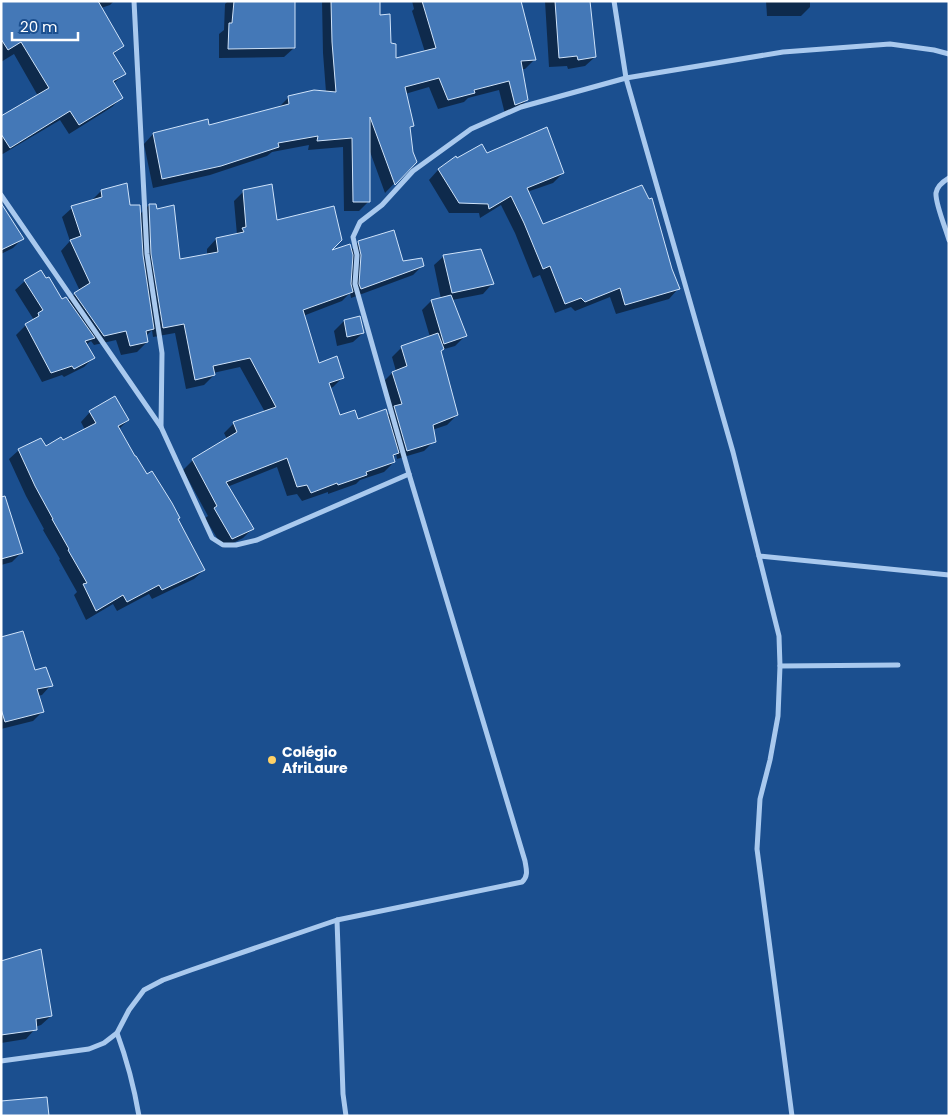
<svg xmlns="http://www.w3.org/2000/svg" width="950" height="1117" font-family="Poppins,sans-serif">
<style>
.shadow{fill:#0007}
.building{fill:#4478b7;stroke:#cfe3fa}
.lines{fill:none;stroke-linecap:round;stroke-linejoin:round}
.street{stroke:#a9c9ee;stroke-width:5}
.poi-dot{fill:#ffd166;stroke:#1b4f8f;stroke-width:2}
.labels{text-anchor:middle;stroke-width:4.5;stroke-linejoin:round;paint-order:stroke}
.poi-label{font-size:14px;font-weight:bold;fill:#fff;stroke:#1b4f8f;text-anchor:start}
</style>
<rect width="100%" height="100%" fill="#1b4f8f"/>
<!-- shadow -->
<g class="shadow">
<polygon points="1,1 114,1 110,5 101,8 122,45 113,55 124,74 113,84 121,98 112,107 69,134 60,120 1,155 1,118 38,96 14,54 1,62"/>
<polygon points="228,1 294,1 294,48 284,57 219,58 219,34 224,30 225,4"/>
<polygon points="322,1 379,1 379,16 395,60 425,52 412,11 414,9 412,1 519,1 535,59 525,69 522,69 527,100 517,110 505,114 499,90 468,98 464,102 438,109 429,87 405,94 412,126 409,130 412,152 415,162 385,193 369,149 368,202 359,211 344,211 343,147 308,150 309,145 272,152 267,156 210,175 153,188 144,144 153,134 208,126 279,108 279,107 289,97 326,92 323,53"/>
<polygon points="545,1 593,1 589,5 595,57 585,66 568,69 567,66 549,67"/>
<polygon points="766,1 810,1 810,7 801,16 767,16"/>
<polygon points="487,155 563,173 553,183 527,192 543,225 671,269 678,289 669,299 616,314 610,297 575,311 571,307 555,313 540,275 533,278 515,233 501,205 480,218 479,213 449,213 429,180 438,170 455,157 457,159"/>
<polygon points="101,191 129,206 139,215 149,205 179,261 207,255 207,249 216,239 237,235 234,201 244,191 276,221 328,252 350,251 359,242 403,262 423,265 413,275 351,298 350,293 342,301 303,316 319,364 343,377 333,387 330,388 339,416 357,420 387,416 392,411 383,382 392,373 396,371 392,357 402,347 430,337 422,310 431,301 441,299 434,265 444,256 492,284 483,294 452,300 465,336 455,346 441,350 440,352 457,415 447,425 432,430 434,441 424,451 397,459 396,454 393,457 394,462 384,472 360,480 356,484 328,494 328,492 302,501 297,494 287,496 277,467 227,487 253,528 243,538 223,548 205,518 208,516 183,470 193,460 227,439 224,433 234,423 265,412 240,367 213,373 214,375 204,385 186,389 175,333 153,337 152,330 146,336 147,342 137,352 121,355 116,340 94,345 91,341 86,345 93,358 84,367 64,377 62,375 42,382 16,335 26,325 34,320 15,290 25,281 62,301 67,301 75,294 80,291 61,251 70,241 62,217 72,208 92,200"/>
<polygon points="1,205 23,238 13,248 1,254"/>
<polygon points="359,318 363,333 353,342 337,346 334,331 344,321"/>
<polygon points="90,412 128,420 119,429 135,458 177,519 204,570 194,579 152,599 149,594 117,611 113,604 86,620 74,595 77,592 59,560 60,559 43,530 44,529 26,496 9,459 19,450 45,448 63,442 85,430 81,422"/>
<polygon points="1,515 22,552 12,562 1,565"/>
<polygon points="1,639 34,671 51,685 42,695 38,696 42,712 33,721 1,729"/>
<polygon points="1,962 51,1016 41,1025 35,1027 35,1029 26,1039 1,1043"/>
</g>
<!-- building -->
<g class="building">
<polygon points="1,1 98,1 124,46 113,53 126,74 113,81 123,98 79,125 70,111 10,148 1,134 1,116 49,88 21,42 8,50 1,39"/>
<polygon points="234,1 295,1 295,48 228,49 229,23 232,23"/>
<polygon points="331,1 380,1 380,15 390,14 391,43 396,44 396,58 436,48 422,1 521,1 536,60 521,61 528,100 515,105 509,81 474,90 475,93 448,100 439,78 405,87 414,126 410,127 413,152 417,162 395,185 370,117 370,202 353,202 352,138 317,141 318,136 278,143 279,147 221,166 162,179 153,133 208,119 209,125 289,104 288,96 314,90 336,92 332,42"/>
<polygon points="555,1 590,1 596,57 578,60 577,56 559,58"/>
<polygon points="547,127 564,173 527,188 543,224 642,185 649,199 652,198 672,269 680,289 625,305 620,288 585,302 581,298 565,304 550,266 543,269 524,223 511,196 489,209 488,204 459,203 438,169 456,156 457,158 482,144 487,153"/>
<polygon points="127,183 130,205 140,205 143,255 154,329 146,331 148,342 130,346 126,331 104,336 74,293 90,283 70,240 81,236 71,206 102,197 101,190"/>
<polygon points="272,184 277,220 334,206 342,240 332,250 350,244 353,255 351,284 353,292 303,310 319,363 337,356 344,378 329,383 340,415 355,410 358,419 386,409 399,453 393,455 395,462 366,472 367,475 338,485 337,483 311,493 307,485 297,487 287,458 226,482 254,529 232,539 214,508 217,506 192,459 237,432 233,422 276,407 250,358 213,366 215,375 195,380 184,324 163,328 151,254 149,204 156,204 157,209 174,205 180,259 218,252 216,238 244,232 242,228 246,227 243,190"/>
<polygon points="1,203 24,239 1,250"/>
<polygon points="394,230 403,261 422,258 424,266 361,289 359,284 361,255 358,241"/>
<polygon points="481,249 494,284 452,293 443,255"/>
<polygon points="41,270 46,278 49,277 62,299 66,297 95,338 85,341 95,358 74,369 72,366 51,373 25,324 39,316 38,313 43,310 24,280"/>
<polygon points="451,295 467,336 444,344 431,300"/>
<polygon points="360,316 364,333 347,337 344,320"/>
<polygon points="438,333 444,349 441,351 458,415 433,425 436,442 407,451 394,406 402,404 392,372 407,366 401,346"/>
<polygon points="115,396 129,420 118,426 135,456 136,456 147,474 152,471 172,503 180,518 178,519 205,570 162,590 159,585 127,602 123,595 96,611 83,584 87,583 68,550 69,549 52,519 53,519 35,486 18,449 41,438 46,446 61,437 63,440 96,423 89,411"/>
<polygon points="5,496 23,553 1,559 1,497"/>
<polygon points="23,631 35,670 46,667 53,686 37,689 44,712 5,722 1,709 1,637"/>
<polygon points="41,949 52,1016 36,1019 37,1030 1,1035 1,961"/>
<polygon points="47,1097 49,1116 1,1116 1,1101"/>
</g>
<g class="lines">
<!-- street -->
<g class="street">
<polyline points="134,1 147,254 162,353 161,427"/>
<polyline points="614,1 626,78 733,452 779,636 780,666 778,716 770,760 760,799 757,849 792,1116"/>
<path d="M 949,178 C 944,181 937,187 936,193 C 935,203 946,229 949,240"/>
<polyline points="1,195 161,427 212,538 223,545 236,545 257,540 409,474"/>
<polyline points="759,556 949,575"/>
<polyline points="780,666 898,665"/>
<polyline points="337,920 343,1094 346,1116"/>
<path d="M 117,1033 C 127,1060 134,1087 139,1116"/>
<path d="M 1,1061 L 89,1049 L 104,1043 L 117,1033 L 129,1010 L 144,990 L 163,980 L 191,970 L 337,920 L 522,882 C 529,876 526,868 525,861 L 409,474 L 355,284 L 357,255 L 353,237 L 360,222 L 382,205 L 413,171 L 471,129 L 521,107 L 626,78 L 783,52 L 890,44 L 934,50 L 949,54"/>
</g>
</g>
<!-- markers -->
<circle class="poi-dot" cx="272" cy="760" r="5"/>
<g class="labels">
<!-- poi labels -->
<g class="poi-label">
<text x="282" y="757">Colégio<tspan x="282" dy="16">AfriLaure</tspan></text>
</g>
</g>
<!-- border -->
<rect width="950" height="1117" fill="none" stroke="#ffffff" stroke-width="5"/>
<!-- scale -->
<path d="M12 32v8h66v-8" fill="none" stroke="#ffffff" stroke-width="2.5"/>
<text x="20" y="32" font-size="15" fill="#ffffff" stroke="#1b4f8f" stroke-width="4" paint-order="stroke">20 m</text>
</svg>
